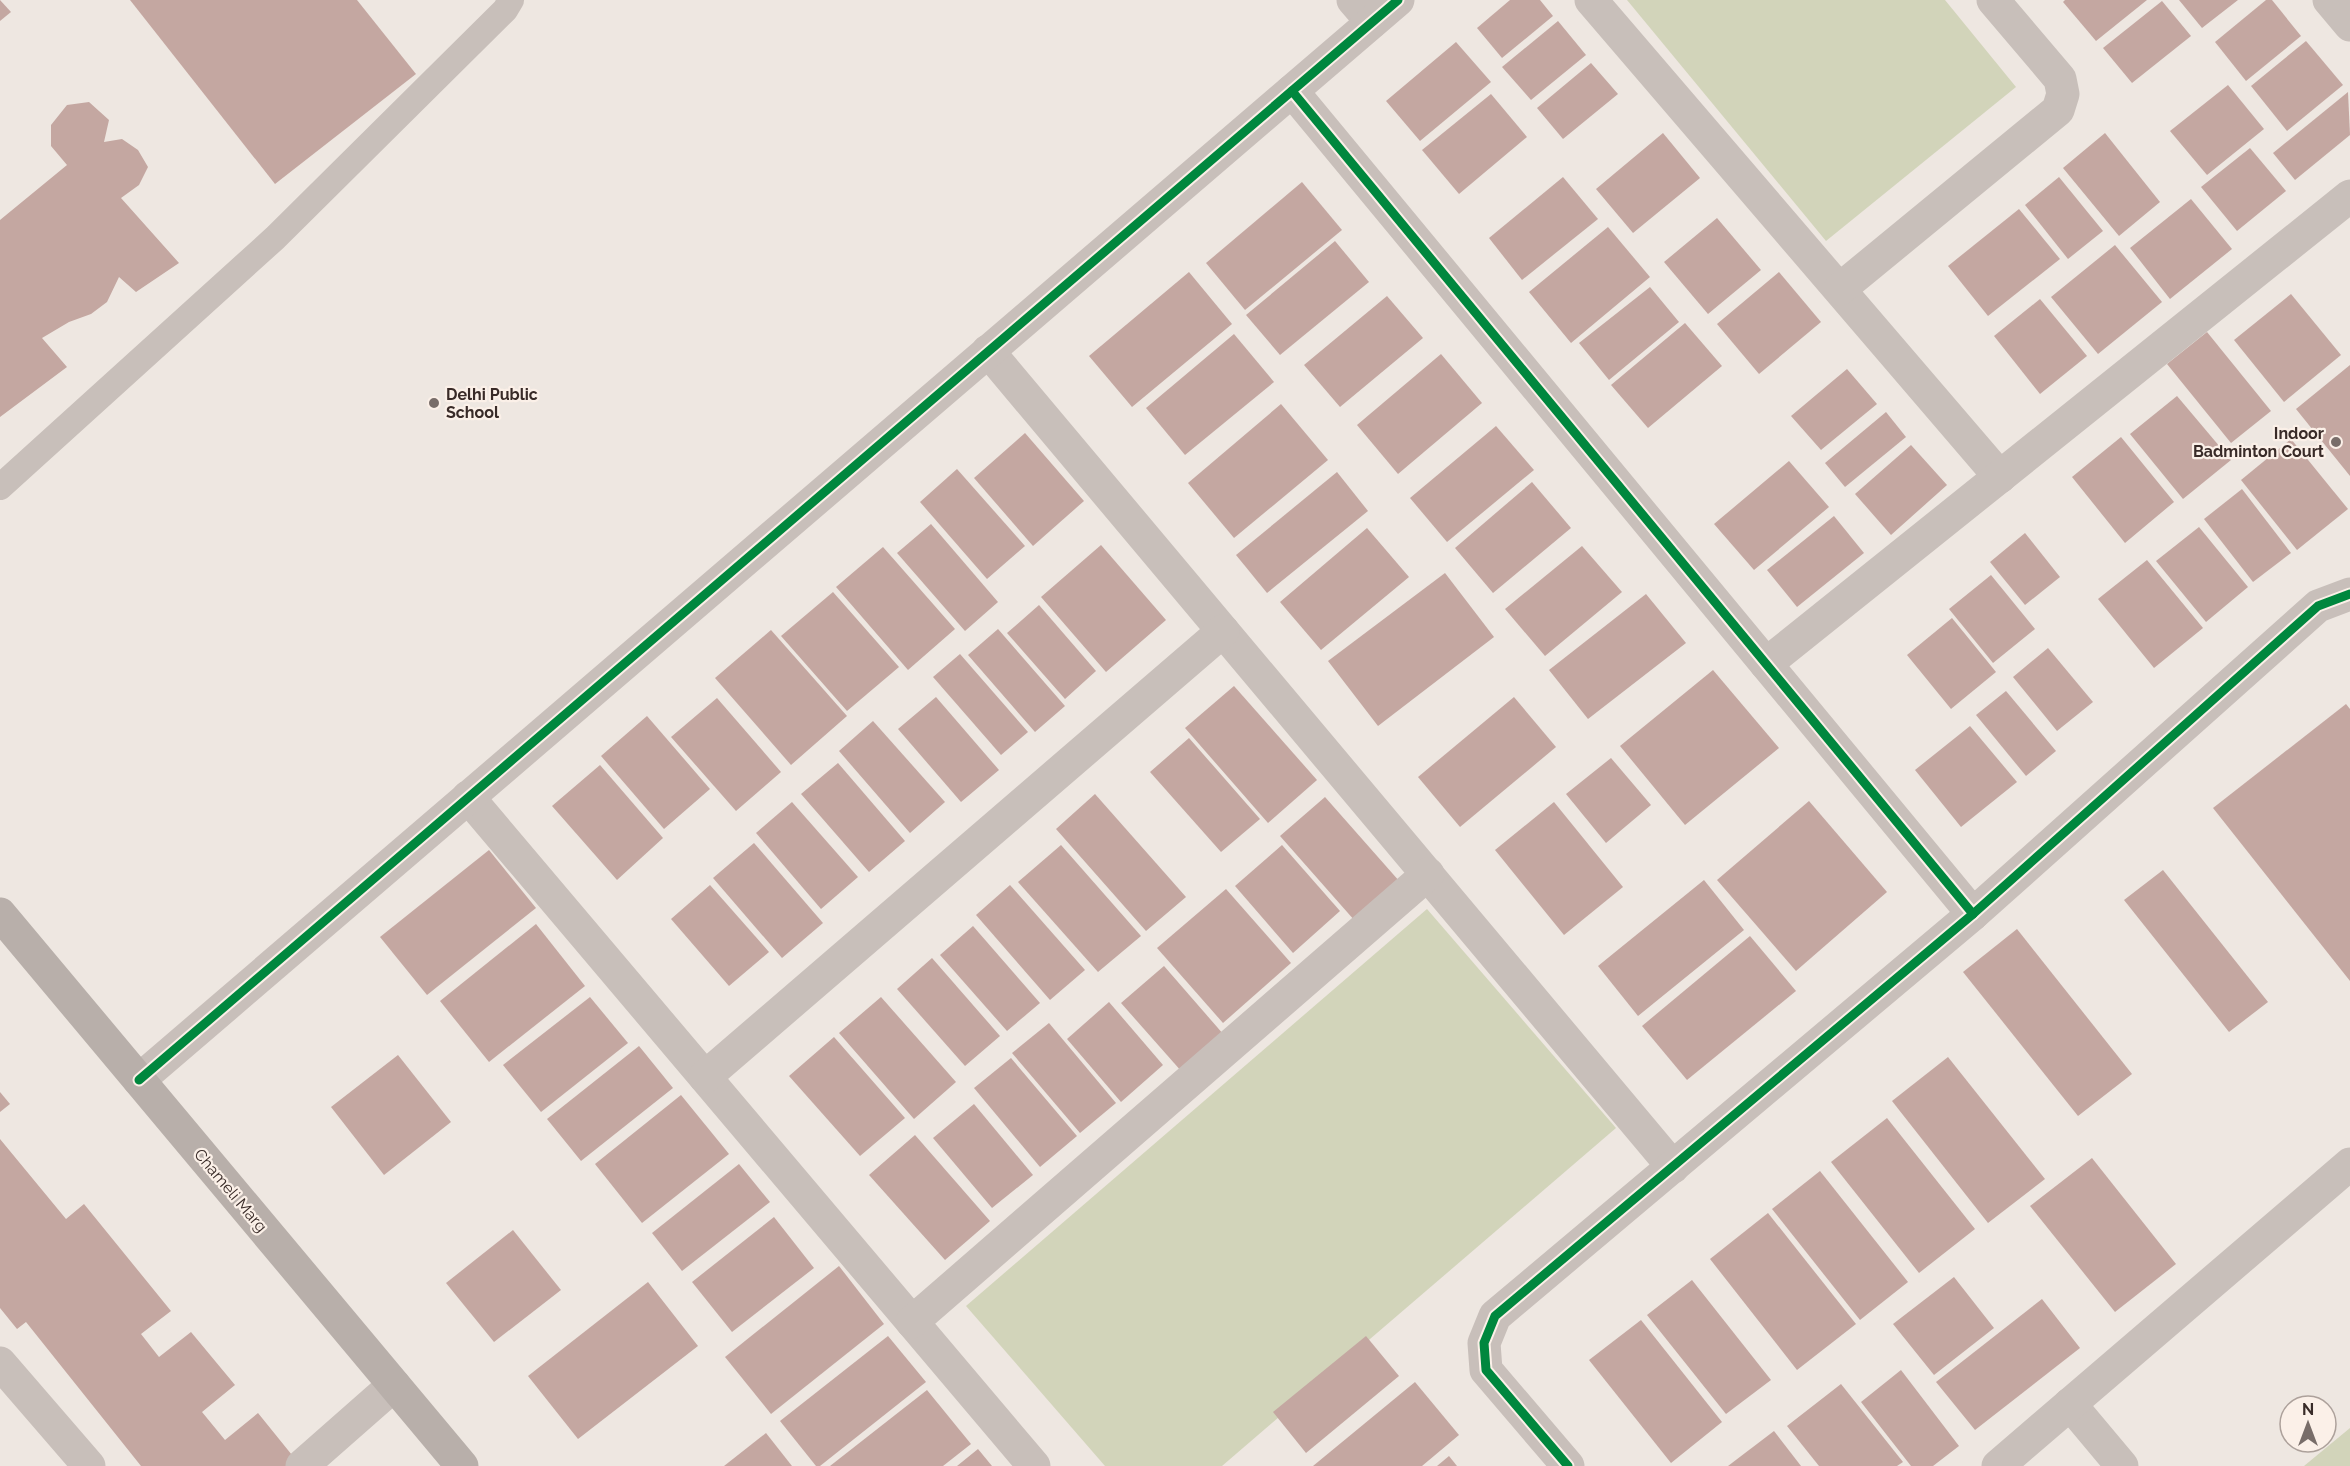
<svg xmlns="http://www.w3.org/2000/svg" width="2350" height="1466" font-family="Raleway,sans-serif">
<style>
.green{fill:#d2d4ba}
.building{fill:#c4a7a1}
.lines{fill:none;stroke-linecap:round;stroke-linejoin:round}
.lane{stroke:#c8bfba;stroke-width:26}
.street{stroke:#c8bfba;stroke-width:33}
.secondary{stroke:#b8afaa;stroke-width:33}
.cycleway-casing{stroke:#fbf0e8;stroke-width:13}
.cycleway{stroke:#00873e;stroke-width:9}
.poi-dot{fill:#786d69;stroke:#fbf0e8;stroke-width:2}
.labels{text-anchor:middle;stroke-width:4.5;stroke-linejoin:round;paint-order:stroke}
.poi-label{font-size:16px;font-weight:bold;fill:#392b28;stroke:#fbf0e8;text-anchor:start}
.street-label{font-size:16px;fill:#392b28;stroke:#fbf0e8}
</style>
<rect width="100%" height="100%" fill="#eee7e1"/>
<!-- green -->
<g class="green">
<polygon points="1627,0 1945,0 2016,87 1826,241"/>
<polygon points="1427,909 1616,1128 1222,1466 1105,1466 966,1306"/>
<polygon points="2350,1428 2350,1466 2304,1466"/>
</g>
<!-- building -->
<g class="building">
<polygon points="0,0 11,12 0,21"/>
<polygon points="130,0 357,0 416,74 275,184"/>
<polygon points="1510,0 1540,0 1553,16 1502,58 1477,28"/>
<polygon points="2065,0 2147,0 2096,41 2063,2"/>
<polygon points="2179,0 2238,0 2202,28"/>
<polygon points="2266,0 2272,0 2301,36 2246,81 2215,42"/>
<polygon points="2162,1 2191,36 2132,83 2103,48"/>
<polygon points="1558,21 1586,55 1531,100 1502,67"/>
<polygon points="2306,41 2343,85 2287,131 2251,86"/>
<polygon points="1456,42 1491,82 1420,141 1386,101"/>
<polygon points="1591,63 1618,94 1563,139 1537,108"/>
<polygon points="2228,85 2264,129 2207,175 2170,131"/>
<polygon points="2348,92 2350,135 2295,180 2273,153"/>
<polygon points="1491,94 1527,137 1459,194 1422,150"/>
<polygon points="89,102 109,120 104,142 122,139 138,150 148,167 139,185 121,198 179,263 136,292 119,277 107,302 91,314 69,322 42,338 67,367 0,417 0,220 67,165 51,146 51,125 67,105"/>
<polygon points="1663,133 1700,178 1633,233 1596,189"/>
<polygon points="2105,133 2160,202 2119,236 2063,168"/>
<polygon points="2250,148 2286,191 2237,231 2201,187"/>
<polygon points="1563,177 1598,219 1522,280 1489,238"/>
<polygon points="2059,177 2103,231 2068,259 2025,205"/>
<polygon points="1302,182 1342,230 1245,310 1206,263"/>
<polygon points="2191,199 2232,249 2170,299 2130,248"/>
<polygon points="2019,209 2060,259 1988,316 1948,266"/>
<polygon points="1717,218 1761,270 1708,314 1664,262"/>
<polygon points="1608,227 1650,277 1571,343 1529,292"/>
<polygon points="1335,241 1369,282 1280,355 1246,315"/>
<polygon points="2115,245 2162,302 2098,354 2051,297"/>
<polygon points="1189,272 1232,324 1132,407 1089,356"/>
<polygon points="1779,272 1821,322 1759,374 1717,324"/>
<polygon points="1650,287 1679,322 1609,380 1579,343"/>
<polygon points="2291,294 2341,355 2284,402 2234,340"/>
<polygon points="1387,296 1423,338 1340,407 1304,365"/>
<polygon points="2040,299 2087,356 2040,394 1994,336"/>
<polygon points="1685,323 1722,366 1648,428 1611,385"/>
<polygon points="2207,332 2271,411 2231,443 2167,364"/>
<polygon points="1234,334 1274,382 1185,455 1146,408"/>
<polygon points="1441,354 1482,403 1398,474 1357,425"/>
<polygon points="2350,365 2350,476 2296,409"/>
<polygon points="1847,369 1877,404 1821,450 1791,416"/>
<polygon points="2177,396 2231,460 2183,499 2130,434"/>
<polygon points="1281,404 1328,460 1234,538 1188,483"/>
<polygon points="1886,412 1906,437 1845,487 1825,463"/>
<polygon points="1496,426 1534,470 1447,542 1410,498"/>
<polygon points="1025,433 1084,501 1033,546 974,478"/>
<polygon points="2121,437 2174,502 2125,543 2072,477"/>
<polygon points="2291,439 2348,509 2297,550 2241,480"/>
<polygon points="1911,445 1947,485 1891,535 1855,494"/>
<polygon points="1789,461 1829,507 1754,570 1714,524"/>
<polygon points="957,469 1025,546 987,579 920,502"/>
<polygon points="1337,472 1368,511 1267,593 1236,555"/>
<polygon points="1532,482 1571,528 1493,593 1455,548"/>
<polygon points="2242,489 2291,553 2253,582 2204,519"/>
<polygon points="1834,516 1864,553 1797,607 1767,570"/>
<polygon points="931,524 998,602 965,631 897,553"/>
<polygon points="2199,527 2248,587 2206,622 2156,561"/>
<polygon points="1367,528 1409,577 1321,650 1280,602"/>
<polygon points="2025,533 2060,577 2025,605 1990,562"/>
<polygon points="1101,545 1166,620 1106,672 1041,597"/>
<polygon points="1582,546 1622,592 1545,656 1505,609"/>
<polygon points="883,547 955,629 908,670 836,587"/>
<polygon points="2147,560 2203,628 2154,668 2098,599"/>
<polygon points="1445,573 1494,637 1378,726 1328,661"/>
<polygon points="1991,575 2035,629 1993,663 1949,609"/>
<polygon points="833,592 899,667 847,711 781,636"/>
<polygon points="1646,594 1686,643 1588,719 1549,670"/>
<polygon points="1039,605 1096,671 1065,699 1007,633"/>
<polygon points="1952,618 1996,672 1951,709 1907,655"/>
<polygon points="998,629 1065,706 1035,732 968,655"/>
<polygon points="771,630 847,716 791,765 715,678"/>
<polygon points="2048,648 2093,702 2057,731 2013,677"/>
<polygon points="960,654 1028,732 1001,755 933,677"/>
<polygon points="1713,670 1779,748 1685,825 1620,746"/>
<polygon points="1234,686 1317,780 1268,823 1185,728"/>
<polygon points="2006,691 2056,751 2026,776 1976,715"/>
<polygon points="936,697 999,770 961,802 898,729"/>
<polygon points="1514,697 1556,747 1460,827 1418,777"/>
<polygon points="717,698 781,772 736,811 671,737"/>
<polygon points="2346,704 2350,709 2350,981 2213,808"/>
<polygon points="647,716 710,789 664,829 601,756"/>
<polygon points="873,721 945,802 910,833 839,751"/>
<polygon points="1970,726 2017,782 1961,827 1915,770"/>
<polygon points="1189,738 1260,819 1221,852 1150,772"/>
<polygon points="1611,758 1651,805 1606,843 1566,794"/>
<polygon points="838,763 905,841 869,872 801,794"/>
<polygon points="600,765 663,838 617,880 552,806"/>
<polygon points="1095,794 1186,897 1146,931 1056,829"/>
<polygon points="1325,797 1400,882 1355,921 1280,836"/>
<polygon points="1809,801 1887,892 1796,971 1717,880"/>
<polygon points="792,802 858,877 821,909 756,833"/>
<polygon points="1554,802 1623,887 1564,935 1495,850"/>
<polygon points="754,843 823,923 782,958 713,878"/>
<polygon points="1061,845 1141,936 1098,972 1018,882"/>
<polygon points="1282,845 1340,911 1293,953 1235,886"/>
<polygon points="489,850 536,908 427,995 380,937"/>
<polygon points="2163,870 2268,1002 2229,1032 2124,900"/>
<polygon points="1704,880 1744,930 1638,1016 1598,966"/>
<polygon points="710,885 769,952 729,986 671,919"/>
<polygon points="1010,885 1085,970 1050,1000 976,915"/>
<polygon points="1226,889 1291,963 1223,1023 1157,948"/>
<polygon points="536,924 585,986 489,1062 440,1001"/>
<polygon points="973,926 1040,1003 1007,1031 940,955"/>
<polygon points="2017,929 2132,1074 2078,1116 1963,972"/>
<polygon points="1750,936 1796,991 1687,1080 1642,1026"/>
<polygon points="932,958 1000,1036 965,1066 897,989"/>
<polygon points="1164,966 1224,1035 1182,1072 1121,1003"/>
<polygon points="590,997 628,1043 541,1112 503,1065"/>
<polygon points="881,997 956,1082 914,1119 839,1033"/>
<polygon points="1109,1002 1163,1065 1121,1102 1067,1039"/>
<polygon points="1049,1023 1116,1103 1080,1133 1012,1053"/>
<polygon points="834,1037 905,1118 860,1156 789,1076"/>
<polygon points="639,1046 673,1088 581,1161 547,1119"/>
<polygon points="398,1055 451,1122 384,1175 331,1107"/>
<polygon points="1948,1057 2045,1179 1988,1223 1892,1101"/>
<polygon points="1011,1058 1077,1136 1040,1167 974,1088"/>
<polygon points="0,1092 10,1104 0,1112"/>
<polygon points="681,1095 729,1154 642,1223 595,1164"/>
<polygon points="974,1104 1033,1175 992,1208 933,1138"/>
<polygon points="1887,1118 1975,1229 1919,1273 1831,1162"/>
<polygon points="915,1135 990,1221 945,1260 869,1175"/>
<polygon points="0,1139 66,1219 84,1204 171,1311 141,1334 159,1357 191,1332 235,1385 202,1412 225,1440 258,1413 296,1460 288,1466 141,1466 26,1322 17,1329 0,1308"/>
<polygon points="2092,1158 2176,1264 2115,1312 2030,1206"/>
<polygon points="739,1164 770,1202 682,1271 652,1233"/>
<polygon points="1820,1171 1908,1282 1860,1320 1772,1209"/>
<polygon points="1768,1213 1856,1324 1797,1370 1710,1259"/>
<polygon points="774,1217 814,1268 732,1332 692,1282"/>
<polygon points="513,1230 561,1290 494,1342 446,1283"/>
<polygon points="839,1266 884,1324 771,1414 725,1357"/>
<polygon points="1954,1277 1994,1328 1934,1375 1893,1324"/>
<polygon points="1692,1280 1771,1380 1726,1414 1647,1315"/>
<polygon points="648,1282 698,1346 578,1439 528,1376"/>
<polygon points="2042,1299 2080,1348 1975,1430 1936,1382"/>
<polygon points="1641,1320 1722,1422 1671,1463 1589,1360"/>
<polygon points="888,1336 926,1382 820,1466 816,1466 780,1421"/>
<polygon points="1366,1336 1399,1376 1306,1453 1273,1412"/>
<polygon points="1901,1370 1959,1446 1933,1466 1911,1466 1861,1402"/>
<polygon points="1415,1382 1459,1435 1422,1466 1313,1466"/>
<polygon points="1841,1384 1903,1462 1897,1466 1819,1466 1787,1426"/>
<polygon points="927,1390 971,1444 943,1466 830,1466"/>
<polygon points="1774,1431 1801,1466 1728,1466"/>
<polygon points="766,1433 792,1466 724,1466"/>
<polygon points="978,1449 992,1466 957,1466"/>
<polygon points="1449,1456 1457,1466 1437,1466"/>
</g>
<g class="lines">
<!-- lane -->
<polyline class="lane" points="0,487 275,238 505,10 511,0"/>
<!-- street -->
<g class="street">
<polyline points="1353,0 1372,22"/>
<polyline points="1591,0 2000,477"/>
<polyline points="2329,0 2350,25"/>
<polyline points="1292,91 1973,914"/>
<polyline points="1840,289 2058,110 2063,94 2060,79 1993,0"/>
<polyline points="988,351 1673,1167"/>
<polyline points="1766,664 2350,196"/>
<polyline points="468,797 1034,1466"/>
<polyline points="705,1077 1223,631"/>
<polyline points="139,1080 1398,0"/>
<polyline points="912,1322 1428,874"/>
<polyline points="0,1363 89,1466"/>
<polyline points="2070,1404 2122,1466"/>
<polyline points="302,1466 394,1385"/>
<polyline points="1568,1466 1486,1370 1484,1343 1495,1316 1973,914 2318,606 2350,594"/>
<polyline points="1998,1466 2350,1164"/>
</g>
<!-- secondary -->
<polyline class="secondary" points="0,914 462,1466"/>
<defs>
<g id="cycleway">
<polyline points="1292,91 1973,914"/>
<polyline points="139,1080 1398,0"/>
<polyline points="1568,1466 1486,1370 1484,1343 1495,1316 1973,914 2318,606 2350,594"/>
</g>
</defs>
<!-- cycleway casing -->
<use href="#cycleway" class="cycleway-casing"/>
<!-- cycleway -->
<use href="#cycleway" class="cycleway"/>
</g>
<!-- markers -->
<g class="poi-dot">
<circle cx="434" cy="403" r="6"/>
<circle cx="2336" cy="442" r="6"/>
</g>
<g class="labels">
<!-- poi labels -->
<g class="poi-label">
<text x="446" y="400">Delhi Public<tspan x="446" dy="18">School</tspan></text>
<text x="2324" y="439" text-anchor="end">Indoor<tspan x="2324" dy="18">Badminton Court</tspan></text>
</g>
<!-- street labels -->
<g class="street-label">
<text transform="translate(231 1190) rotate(50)" y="6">Chameli Marg</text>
</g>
</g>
<!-- north arrow -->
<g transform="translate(2308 1424)"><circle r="28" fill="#fbf0e8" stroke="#ada19b" stroke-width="1.5"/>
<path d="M0-4.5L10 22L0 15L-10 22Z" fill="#786d69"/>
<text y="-9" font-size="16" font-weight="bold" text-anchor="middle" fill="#392b28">N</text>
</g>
</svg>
